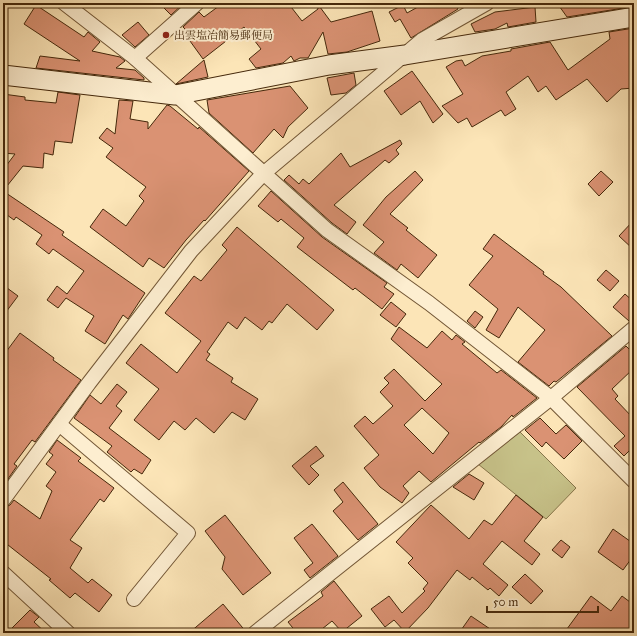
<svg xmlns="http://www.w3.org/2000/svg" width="637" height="636" font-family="'IM FELL Great Primer','Noto Serif JP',serif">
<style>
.green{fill:#c7c289;stroke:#86754a}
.building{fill:#da9273;stroke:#45280b;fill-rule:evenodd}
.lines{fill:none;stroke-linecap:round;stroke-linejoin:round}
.street-casing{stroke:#735736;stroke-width:16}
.secondary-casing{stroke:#45280b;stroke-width:21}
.street{stroke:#fdeed0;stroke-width:14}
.secondary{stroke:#fdeed0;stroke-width:19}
.poi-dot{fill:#8f2418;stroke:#fdeed0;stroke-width:1.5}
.labels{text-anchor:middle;stroke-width:4;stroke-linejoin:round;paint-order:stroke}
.poi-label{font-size:11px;fill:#45280b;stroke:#fdeed0;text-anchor:start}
</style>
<rect width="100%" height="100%" fill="#fce5b7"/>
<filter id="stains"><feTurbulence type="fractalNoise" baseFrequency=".005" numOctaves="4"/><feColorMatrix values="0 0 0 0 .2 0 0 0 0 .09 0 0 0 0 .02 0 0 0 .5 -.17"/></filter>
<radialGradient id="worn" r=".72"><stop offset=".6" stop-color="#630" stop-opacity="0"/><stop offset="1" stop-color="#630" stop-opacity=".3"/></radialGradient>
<!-- green -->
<polygon class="green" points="520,432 576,488 546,519 478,464"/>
<!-- building -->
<g class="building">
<polygon points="159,3 184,3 171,15"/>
<polygon points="223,3 288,3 302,21 318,9 317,3 331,22 372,11 380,41 347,52 328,54 323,32 308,58 300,58 294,61 291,56 283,63 256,68 249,59 261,49 244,27 203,59 182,30 185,29 183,27 199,12 204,17"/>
<polygon points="425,3 455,3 458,9 411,38 400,19 395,22 389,12 403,5 407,13"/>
<polygon points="557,3 630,3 630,7 567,17"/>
<polygon points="36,5 84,37 88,32 100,42 92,51 120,57 125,61 116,68 135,70 144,78 144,80 36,68 40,56 80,61 24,24"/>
<polygon points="535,7 536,22 508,27 507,23 495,29 475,32 471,24 495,12"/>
<polygon points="138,22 149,35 135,47 122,35"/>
<polygon points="634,28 634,88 621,89 607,102 587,79 556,100 546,86 538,92 528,76 506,92 516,109 505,116 501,110 472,127 467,118 458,123 442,106 463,94 446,67 456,61 462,60 465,66 482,56 511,51 511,49 550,42 568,70 610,39 609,32"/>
<polygon points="204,60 208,77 176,84"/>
<polygon points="412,71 443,114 433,123 420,101 401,115 384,91"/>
<polygon points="354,73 356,85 346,93 331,95 327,78"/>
<polygon points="290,86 308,108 288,127 283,138 274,129 253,153 209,113 207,100"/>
<polygon points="58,92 80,95 72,143 55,141 53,155 44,153 43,168 23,166 3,191 64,232 62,235 145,293 128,319 123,315 105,344 85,331 94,316 66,298 58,308 47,300 57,286 67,294 84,271 53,249 49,254 36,244 42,235 16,217 14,220 3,212 3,170 15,154 3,153 7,120 3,119 3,94 25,97 25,100 56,103"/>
<polygon points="119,100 133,101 130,119 148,122 148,129 167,105 170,106 198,129 199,127 249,171 205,221 204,220 186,240 164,268 149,258 143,267 90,227 103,209 126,226 144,201 139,196 146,187 106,157 113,148 99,138 107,128 115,134"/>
<polygon points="400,140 402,144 396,150 399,154 389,163 385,160 334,205 356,222 347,234 332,223 284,180 289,175 299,184 303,179 309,184 341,153 350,167"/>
<polygon points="415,171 423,180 390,214 408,228 406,230 437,255 418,278 401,264 397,270 374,253 384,242 363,225 386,197"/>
<polygon points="601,171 613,182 599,196 588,184"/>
<polygon points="271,191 322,237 387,283 384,287 394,294 382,309 355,288 353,290 297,247 304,238 281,219 278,222 258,206"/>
<polygon points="634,220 634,250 619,236"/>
<polygon points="237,227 334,310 317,330 287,304 272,323 269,321 262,330 245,317 237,329 228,322 207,352 210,354 206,360 233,378 231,382 258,399 245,420 232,412 214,433 196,418 185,430 174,421 159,440 134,420 159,389 126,363 141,344 177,373 201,341 165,313 194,276 201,281 227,250 222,245"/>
<polygon points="494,234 544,272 543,274 561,287 612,336 556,382 554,381 549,386 518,362 545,330 518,307 499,338 486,330 498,309 469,285 493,256 483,249"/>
<polygon points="606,270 619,281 610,291 597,280"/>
<polygon points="3,285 18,296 3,316"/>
<polygon points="625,294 634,302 634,320 629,321 613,307"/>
<polygon points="391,302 406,314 396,327 380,315"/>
<polygon points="475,311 483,317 475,328 467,321"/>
<path d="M 399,327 L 427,348 L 442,331 L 452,340 L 456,335 L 465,342 L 462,344 L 497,373 L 501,370 L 537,398 L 513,417 L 512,415 L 501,427 L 480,443 L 479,442 L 431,482 L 419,471 L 403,486 L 409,493 L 402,503 L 380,487 L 364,468 L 379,455 L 354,426 L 365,416 L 373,424 L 393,406 L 380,392 L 389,383 L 384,378 L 394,369 L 425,401 L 442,384 L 391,339 ZM 422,408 L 449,433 L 433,454 L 404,425 Z"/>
<polygon points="20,333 54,358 53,360 81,380 35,442 32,440 14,464 17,466 3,486 3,356"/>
<polygon points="626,346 634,354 634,368 612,389 618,396 615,399 634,419 634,446 624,456 614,446 625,436 577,387"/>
<polygon points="117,384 127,392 116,406 122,411 109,428 151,460 142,474 134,469 131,472 107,452 112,446 74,418 90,395 101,404"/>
<polygon points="540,418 556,434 566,425 582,441 564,459 546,442 542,447 525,430"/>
<polygon points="57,440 81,458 78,461 114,488 104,502 100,499 70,540 82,548 70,568 88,583 92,579 112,595 99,612 75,593 70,598 49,580 51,579 3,541 3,508 10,505 14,500 40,519 52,491 46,486 56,472 46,464 53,455 49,452"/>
<polygon points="316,446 324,456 310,466 319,475 309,485 292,466"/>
<polygon points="469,474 484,483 474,500 453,487"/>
<polygon points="343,482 378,524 358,540 333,511 343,502 334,490"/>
<polygon points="516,495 543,517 524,541 540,554 532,565 502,541 483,564 508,585 499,596 490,588 488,590 472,577 470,580 457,570 428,608 405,632 394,620 385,627 371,609 389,596 402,613 425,591 423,589 428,583 408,563 413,558 396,542 431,505 469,539 484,520 492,525"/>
<polygon points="225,515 271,573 243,595 222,569 225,557 205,531"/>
<polygon points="312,524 338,556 310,578 304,570 313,563 294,538"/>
<polygon points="613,529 634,544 634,555 623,570 598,552"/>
<polygon points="561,540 570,547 562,558 552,550"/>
<polygon points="525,574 543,591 531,604 512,587"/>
<polygon points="334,581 362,616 342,632 332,621 317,633 297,633 288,622 323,596 321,592"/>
<polygon points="591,596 611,611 622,596 634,605 634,633 564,633"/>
<polygon points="223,604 247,633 189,633"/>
<polygon points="30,610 39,617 34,622 46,633 7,633"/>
<polygon points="471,616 496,633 459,633"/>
</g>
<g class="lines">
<defs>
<g id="street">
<polyline points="64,3 135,58 327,230 429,303 551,398 634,481"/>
<polyline points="135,58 197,3"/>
<polyline points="59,424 188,533 134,599"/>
<polyline points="3,500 89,383 191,251 263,174 422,40 487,3"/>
<polyline points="3,573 68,633"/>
<polyline points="255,633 551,398 634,328"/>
</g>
<polyline id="secondary" points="3,75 175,95 329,65 405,55 634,17"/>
</defs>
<!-- street casing -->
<use href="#street" class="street-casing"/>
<!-- secondary casing -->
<use href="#secondary" class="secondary-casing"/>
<!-- street -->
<use href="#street" class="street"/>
<!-- secondary -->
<use href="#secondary" class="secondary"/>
</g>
<!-- markers -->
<circle class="poi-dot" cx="166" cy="35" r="4"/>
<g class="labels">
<!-- poi labels -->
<g class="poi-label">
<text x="174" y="39">出雲塩冶簡易郵便局</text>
</g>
</g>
<!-- margin -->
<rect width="637" height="636" fill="none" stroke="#fce5b7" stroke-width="16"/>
<rect x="4" y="4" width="629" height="628" fill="none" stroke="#45280b" stroke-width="2"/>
<rect x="8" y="8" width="621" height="620" fill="none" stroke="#45280b"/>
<!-- scale -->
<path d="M487 606v6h111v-6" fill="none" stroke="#45280b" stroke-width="2"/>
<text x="493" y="606" font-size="12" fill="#45280b" stroke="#fdeed0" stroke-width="3" paint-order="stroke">50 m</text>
<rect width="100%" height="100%" filter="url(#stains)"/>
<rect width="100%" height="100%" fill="url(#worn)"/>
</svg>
